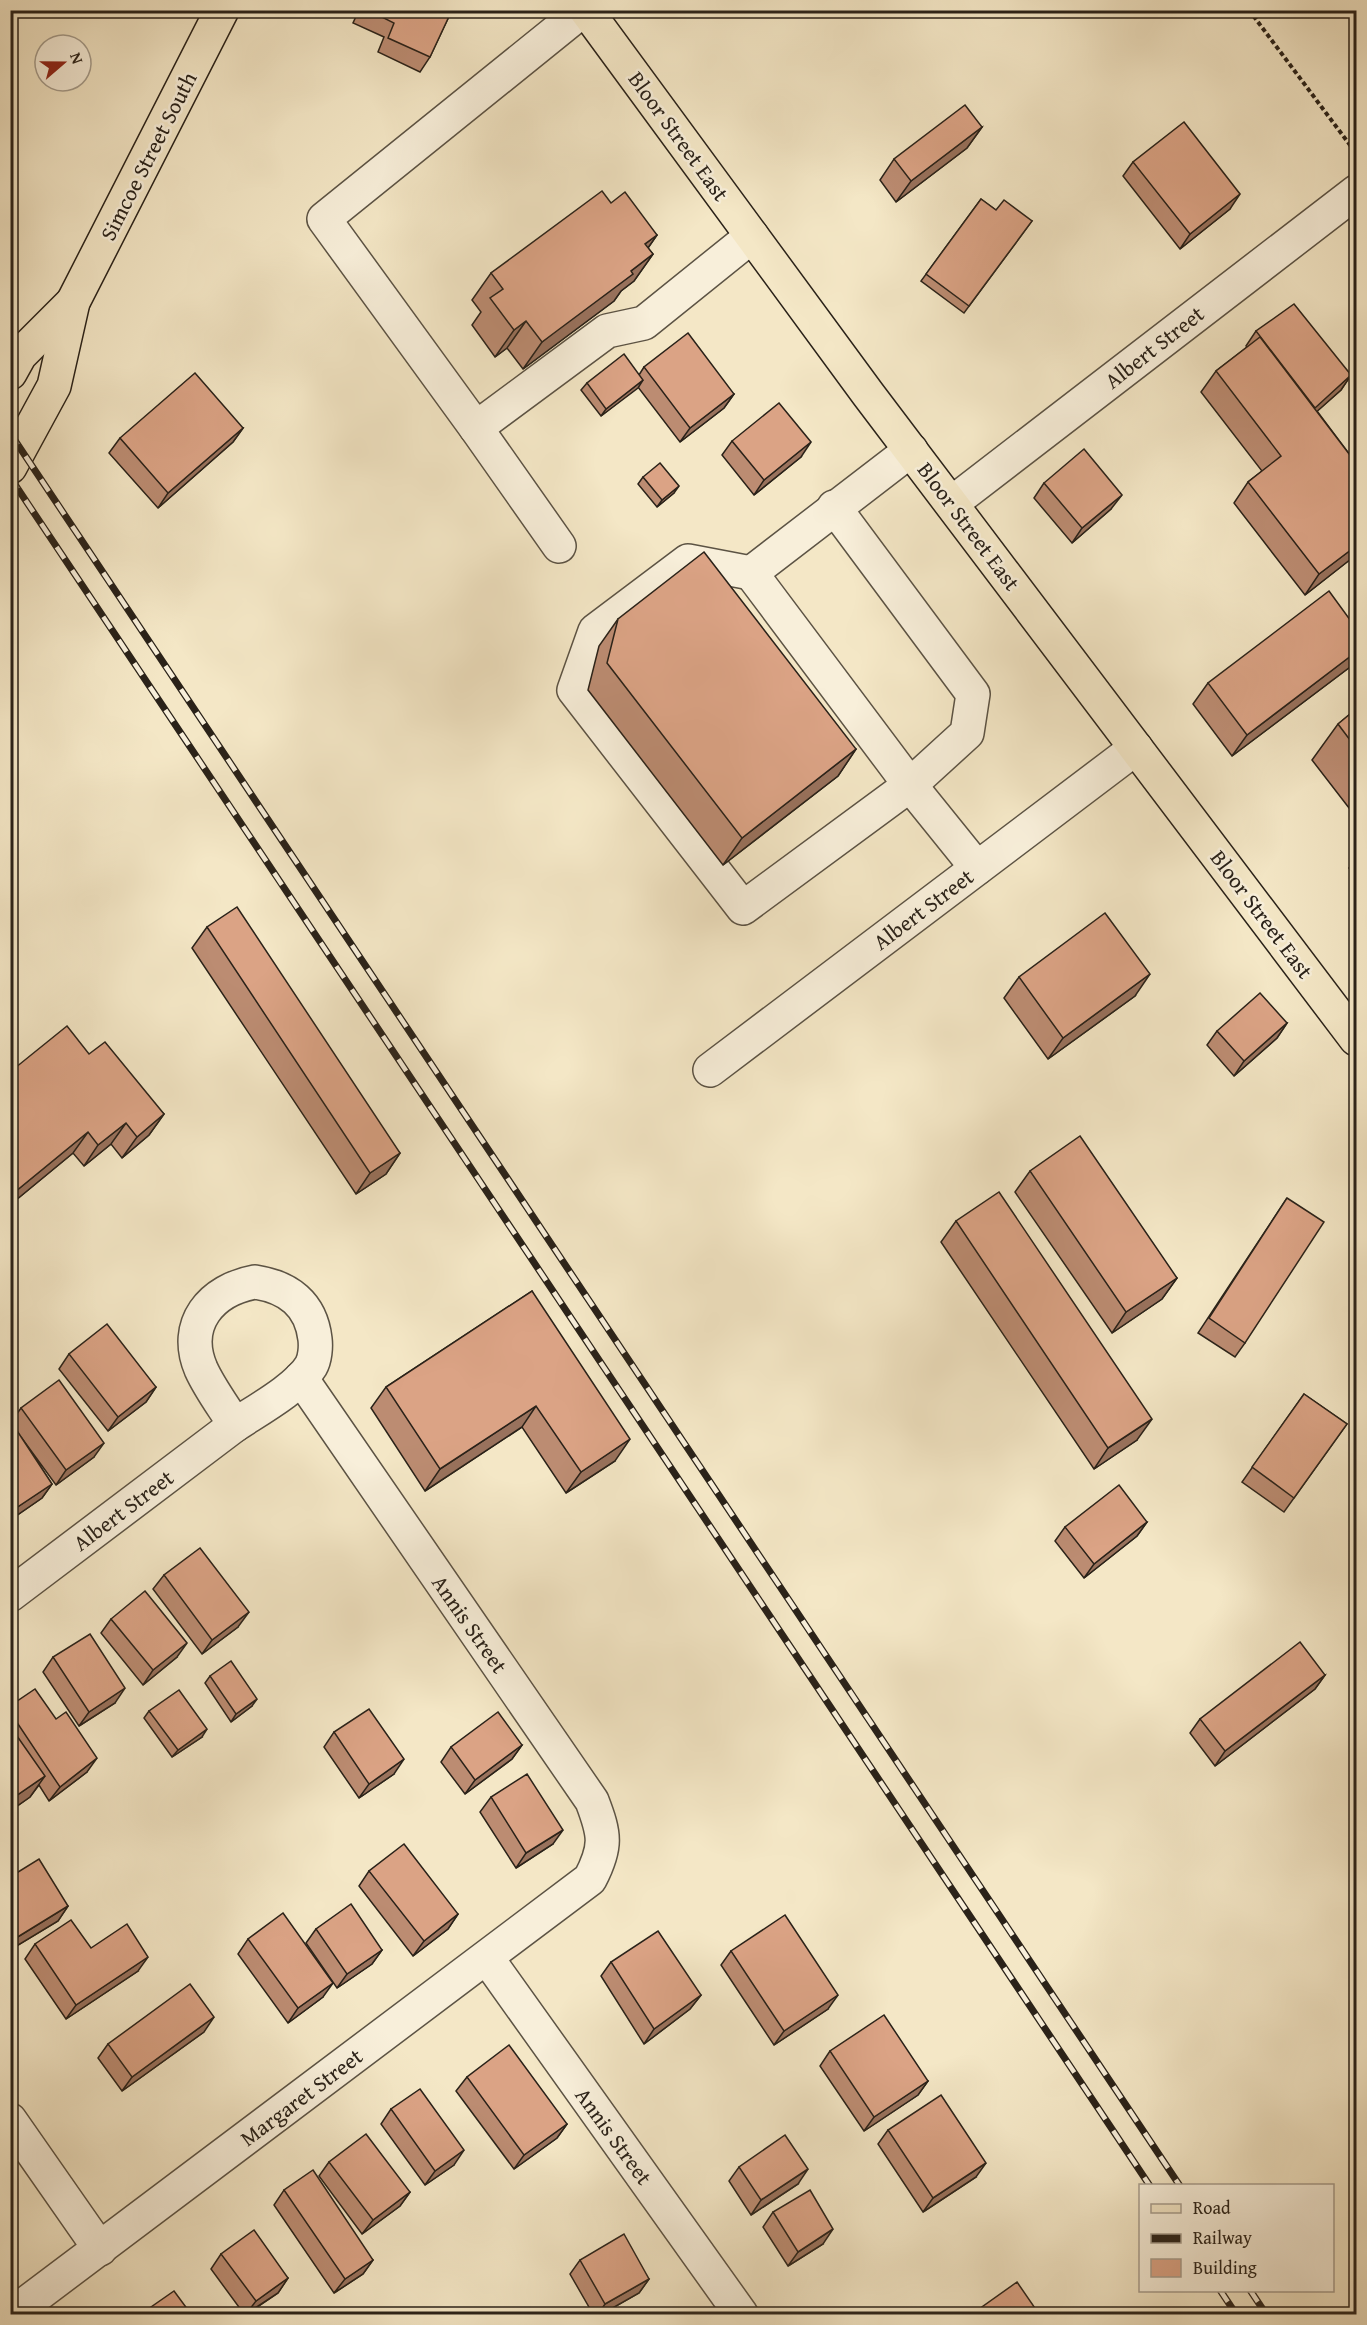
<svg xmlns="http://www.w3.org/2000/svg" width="1367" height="2325" font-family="'Gentium Book Plus',serif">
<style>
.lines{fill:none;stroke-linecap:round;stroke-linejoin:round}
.minor-casing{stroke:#5c5344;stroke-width:36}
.major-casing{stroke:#2a2219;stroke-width:36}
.path{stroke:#2a2219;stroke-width:4;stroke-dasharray:4.5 3;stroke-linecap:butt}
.minor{stroke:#f8efda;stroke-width:33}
.major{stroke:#f4e7c6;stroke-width:33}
.rail-casing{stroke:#2a2219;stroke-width:7}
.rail{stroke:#f8efda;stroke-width:4.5;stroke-dasharray:14;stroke-linecap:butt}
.wall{fill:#bc8c72;stroke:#2a2219;stroke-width:1.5}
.shaded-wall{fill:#99725d;stroke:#2a2219;stroke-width:1.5}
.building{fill:#dba385;stroke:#2a2219;stroke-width:1.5}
.labels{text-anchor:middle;stroke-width:5;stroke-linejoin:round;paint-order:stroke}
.street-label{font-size:22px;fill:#2a2219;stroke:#f8efda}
</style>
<rect width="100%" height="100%" fill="#f4e7c6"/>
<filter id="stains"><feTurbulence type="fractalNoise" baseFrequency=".00333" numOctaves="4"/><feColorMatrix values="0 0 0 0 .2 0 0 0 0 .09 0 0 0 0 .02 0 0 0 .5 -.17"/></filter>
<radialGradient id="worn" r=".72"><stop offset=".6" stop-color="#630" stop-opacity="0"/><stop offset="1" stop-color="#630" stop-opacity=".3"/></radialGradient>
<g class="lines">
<defs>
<g id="minor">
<polyline points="583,10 324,219 476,428 607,331 644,323 752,236"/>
<polyline points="476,428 559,546"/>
<polyline points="911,450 751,573 910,785 977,868"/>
<polyline points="952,503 1356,192"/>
<polyline points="751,573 688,561 595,631 574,690 743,908 910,785 967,733 973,694 834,507"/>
<polyline points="710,1070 1136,748"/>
<path d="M 255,1282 C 288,1287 311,1304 315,1339 C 316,1347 315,1359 311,1366 C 298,1388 256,1411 235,1425 C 224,1407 210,1389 201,1369 C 182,1324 211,1290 255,1282 Z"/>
<polyline points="10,1595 235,1425"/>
<polyline points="487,1958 741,2314"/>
<polyline points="10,2120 100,2249"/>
<path d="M 12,2314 L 590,1879 C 607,1846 605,1835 592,1801 L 301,1378"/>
</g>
<g id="major">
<polyline points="586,10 868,394 1356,1039"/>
<polyline points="10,373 20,355 73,302"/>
<polyline points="10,467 54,386 73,302 222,10"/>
</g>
</defs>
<!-- minor casing -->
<use href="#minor" class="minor-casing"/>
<!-- major casing -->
<use href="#major" class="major-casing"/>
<!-- path -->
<polyline class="path" points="1249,10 1356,153"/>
<!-- minor -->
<use href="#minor" class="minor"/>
<!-- major -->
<use href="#major" class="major"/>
<defs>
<g id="rail">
<polyline points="10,433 1180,2186"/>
<polyline points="10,477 1150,2186"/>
<polyline points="1220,2290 1236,2314"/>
<polyline points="1250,2290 1266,2314"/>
</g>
</defs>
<!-- rail casing -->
<use href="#rail" class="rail-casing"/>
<!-- rail -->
<use href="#rail" class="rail"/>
</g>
<!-- wall -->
<g class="wall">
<polygon points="359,10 452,10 430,57 420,72 378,52 384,37 353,23"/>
<polygon points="982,127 967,148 896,202 880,180 894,159"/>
<polygon points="1133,162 1230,209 1180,249 1123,176"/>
<polygon points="981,199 996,210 1032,221 964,313 921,281"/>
<polygon points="611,203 657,235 648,248 653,254 634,281 621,291 614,301 523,369 507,348 495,357 472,325 481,312 472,300 491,273"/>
<polygon points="1256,331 1351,375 1341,390 1317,411 1356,463 1356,555 1305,595 1234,503 1248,482 1262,471 1201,392 1216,371 1247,347 1246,346"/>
<polygon points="644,367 734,394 724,408 680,442 638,387 601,416 581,390 587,383 639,375"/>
<polygon points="243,428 233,442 158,508 109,453 120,438"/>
<polygon points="732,441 801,457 754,495 722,455"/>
<polygon points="643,477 674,493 657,507 638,484"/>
<polygon points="1044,483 1111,509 1072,543 1034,498"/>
<polygon points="618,619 856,749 838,776 723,865 588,690 599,646"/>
<polygon points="1354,664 1232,756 1193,704 1208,683"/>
<polygon points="1356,709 1356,817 1312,760 1338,724"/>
<polygon points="1356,858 1356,878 1349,868"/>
<polygon points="207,927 400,1153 386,1174 356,1194 192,948"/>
<polygon points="1019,977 1135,996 1048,1059 1004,998"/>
<polygon points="1287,1023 1277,1038 1234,1076 1207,1045 1217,1031"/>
<polygon points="89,1054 164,1114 149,1135 122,1158 111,1144 84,1166 73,1153 10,1205 10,1072"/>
<polygon points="1030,1171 1177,1278 1162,1299 1112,1333 1015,1192"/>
<polygon points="1287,1198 1245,1343 1235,1357 1198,1333"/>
<polygon points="956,1221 1137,1440 1094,1469 941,1242"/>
<polygon points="532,1291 615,1461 566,1493 522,1427 425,1491 371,1408 386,1387"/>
<polygon points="69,1354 156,1387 146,1402 108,1431 59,1369"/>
<polygon points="1304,1394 1347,1424 1284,1512 1242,1482"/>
<polygon points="21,1408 94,1457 56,1485 21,1437 52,1484 42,1498 10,1520 10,1420 11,1422"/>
<polygon points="1147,1522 1137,1536 1084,1578 1055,1541 1065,1527"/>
<polygon points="164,1575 238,1627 202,1654 153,1589"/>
<polygon points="111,1619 177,1657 143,1685 101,1633"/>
<polygon points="53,1657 115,1703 79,1726 43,1672"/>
<polygon points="1325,1675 1315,1689 1215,1766 1190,1733 1200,1719"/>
<polygon points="210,1676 252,1706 231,1722 205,1683"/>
<polygon points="10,1706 87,1772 49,1801 39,1785 30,1797 10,1811"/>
<polygon points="149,1711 202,1737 172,1757 144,1718"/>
<polygon points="334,1732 394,1774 359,1798 324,1747"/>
<polygon points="522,1745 512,1759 465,1794 441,1762 451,1747"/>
<polygon points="491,1797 553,1844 516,1868 480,1812"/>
<polygon points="369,1871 458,1914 448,1929 413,1956 359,1886"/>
<polygon points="10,1877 68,1906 58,1921 10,1950"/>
<polygon points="316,1929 382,1950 372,1964 337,1988 306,1943"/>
<polygon points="248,1939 323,1997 288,2023 238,1954"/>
<polygon points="35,1944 91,1948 138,1971 66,2019 25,1959"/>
<polygon points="731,1951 828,2009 774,2045 721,1965"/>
<polygon points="611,1962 701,1995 690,2009 644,2044 601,1976"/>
<polygon points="204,2032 122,2091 98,2058 108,2044"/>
<polygon points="830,2051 928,2081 918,2095 864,2131 820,2066"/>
<polygon points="467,2077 567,2124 557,2138 514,2169 456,2091"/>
<polygon points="391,2109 454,2165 425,2185 381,2124"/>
<polygon points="888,2130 976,2177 923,2212 878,2144"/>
<polygon points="329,2162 410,2192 400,2206 362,2234 319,2176"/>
<polygon points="739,2167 798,2184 751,2215 729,2181"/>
<polygon points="284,2190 373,2260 363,2274 334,2293 274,2205"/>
<polygon points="773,2212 823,2244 788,2266 763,2227"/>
<polygon points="221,2254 288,2278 278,2293 247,2314 244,2314 211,2269"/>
<polygon points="580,2260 649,2279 639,2293 602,2314 593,2314 570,2274"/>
</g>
<!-- shaded-wall -->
<g class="shaded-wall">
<polygon points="982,127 967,148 896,202 911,181"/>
<polygon points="1240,194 1230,209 1180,249 1190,234"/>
<polygon points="657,235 638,262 645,244"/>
<polygon points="653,254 634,281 621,291 614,301 523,369 542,342 631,271"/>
<polygon points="526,321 507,348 495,357 514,330"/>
<polygon points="1351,375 1341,390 1304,423 1314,408"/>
<polygon points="643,380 638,388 601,416 606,409"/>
<polygon points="734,394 724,408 680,442 690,428"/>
<polygon points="243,428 233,442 158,508 168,493"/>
<polygon points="811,442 801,457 754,495 764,480"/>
<polygon points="679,486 674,493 657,507 662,500"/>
<polygon points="1122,495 1111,509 1072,543 1082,528"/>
<polygon points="1356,546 1356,555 1305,595 1319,574"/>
<polygon points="1356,652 1356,660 1354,664 1232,756 1247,735"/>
<polygon points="856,749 838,776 723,865 742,838"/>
<polygon points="1150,974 1135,996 1048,1059 1063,1038"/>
<polygon points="1287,1023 1277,1038 1234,1076 1244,1061"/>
<polygon points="164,1114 149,1135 122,1158 137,1137"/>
<polygon points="126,1123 111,1144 84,1166 98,1145"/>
<polygon points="88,1132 73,1153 10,1205 10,1196"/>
<polygon points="400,1153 386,1174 356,1194 370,1173"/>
<polygon points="1177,1278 1162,1299 1112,1333 1126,1312"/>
<polygon points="156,1387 146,1402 108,1431 118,1417"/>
<polygon points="536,1406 522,1427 425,1491 440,1469"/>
<polygon points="1152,1419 1137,1440 1094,1469 1108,1448"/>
<polygon points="630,1439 615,1461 566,1493 581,1472"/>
<polygon points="104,1443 94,1457 56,1485 66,1470"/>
<polygon points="52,1484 42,1498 10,1520 10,1514 13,1510"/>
<polygon points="1147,1522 1137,1536 1084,1578 1094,1564"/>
<polygon points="249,1612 238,1627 202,1654 212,1640"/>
<polygon points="187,1643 177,1657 143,1685 153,1670"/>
<polygon points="1325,1675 1315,1689 1215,1766 1225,1751"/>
<polygon points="125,1688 115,1703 79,1726 89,1712"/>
<polygon points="257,1699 252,1706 231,1722 236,1714"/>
<polygon points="207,1729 202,1737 172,1757 178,1750"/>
<polygon points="522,1745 512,1759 465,1794 475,1780"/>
<polygon points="97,1758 87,1772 49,1801 60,1787"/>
<polygon points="404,1759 394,1774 359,1798 369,1784"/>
<polygon points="45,1776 30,1797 10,1811 10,1800"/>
<polygon points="563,1830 553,1844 516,1868 526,1853"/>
<polygon points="68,1906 58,1921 10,1950 10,1946 16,1938"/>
<polygon points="458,1914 448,1929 413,1956 424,1941"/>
<polygon points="382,1950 372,1964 337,1988 347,1974"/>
<polygon points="148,1957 138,1971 66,2019 76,2005"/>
<polygon points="333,1983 323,1997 288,2023 298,2008"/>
<polygon points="701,1995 690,2009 644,2044 654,2029"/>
<polygon points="838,1995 828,2009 774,2045 784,2031"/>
<polygon points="214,2017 204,2032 122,2091 132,2077"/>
<polygon points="928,2081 918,2095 864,2131 874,2117"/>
<polygon points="567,2124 557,2138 514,2169 524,2155"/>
<polygon points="464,2150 454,2165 425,2185 435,2171"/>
<polygon points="986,2163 976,2177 923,2212 933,2198"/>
<polygon points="808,2169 798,2184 751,2215 761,2200"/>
<polygon points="410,2192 400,2206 362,2234 373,2220"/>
<polygon points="833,2229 823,2244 788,2266 798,2252"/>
<polygon points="373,2260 363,2274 334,2293 345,2279"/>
<polygon points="288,2278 278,2293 246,2314 256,2301"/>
<polygon points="649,2279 639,2293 602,2314 598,2314 605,2304"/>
</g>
<!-- building -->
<g class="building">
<polygon points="368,10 452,10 430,57 388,38 394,23"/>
<polygon points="965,105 982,127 911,181 894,159"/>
<polygon points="1184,122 1240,194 1190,234 1133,162"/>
<polygon points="602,191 611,203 625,192 657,235 645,244 653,254 631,271 633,274 542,342 526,321 514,330 490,298 503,289 491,273"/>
<polygon points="981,199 996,210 1004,200 1032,221 969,306 926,274"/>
<polygon points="1294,304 1351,375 1315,408 1256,331"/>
<polygon points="688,333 734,394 690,428 644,367"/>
<polygon points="1260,337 1356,463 1356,546 1319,574 1248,482 1281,456 1216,371"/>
<polygon points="624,354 643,380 606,409 587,383"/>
<polygon points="195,373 243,428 168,493 120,438"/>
<polygon points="779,403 811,442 764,480 732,441"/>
<polygon points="1084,449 1122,495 1082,528 1044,483"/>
<polygon points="660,463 679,486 662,500 643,477"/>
<polygon points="704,552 856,749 742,838 607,663 618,619"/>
<polygon points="1329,591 1356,628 1356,652 1247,735 1208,683"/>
<polygon points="1356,709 1356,748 1338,724"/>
<polygon points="237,907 400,1153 370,1173 207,927"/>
<polygon points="1105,913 1150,974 1063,1038 1019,977"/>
<polygon points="1260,993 1287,1023 1244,1061 1217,1031"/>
<polygon points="67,1026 89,1054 105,1042 164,1114 137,1137 126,1123 98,1145 88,1132 10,1196 10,1072"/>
<polygon points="1080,1136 1177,1278 1126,1312 1030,1171"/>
<polygon points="999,1192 1152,1419 1108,1448 956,1221"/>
<polygon points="1287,1198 1324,1222 1245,1343 1209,1318"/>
<polygon points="532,1291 630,1439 581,1472 536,1406 440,1469 386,1387"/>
<polygon points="107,1324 156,1387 118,1417 69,1354"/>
<polygon points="59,1380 104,1443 66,1470 21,1408"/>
<polygon points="1304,1394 1347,1424 1294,1498 1252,1467"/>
<polygon points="10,1420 52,1484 13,1510 10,1506"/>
<polygon points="1119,1485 1147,1522 1094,1564 1065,1527"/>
<polygon points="200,1548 249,1612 212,1640 164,1575"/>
<polygon points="145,1591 187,1643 153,1670 111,1619"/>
<polygon points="90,1634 125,1688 89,1712 53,1657"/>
<polygon points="1300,1642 1325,1675 1225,1751 1200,1719"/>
<polygon points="231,1661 257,1699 236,1714 210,1676"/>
<polygon points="35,1689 56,1719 66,1712 97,1758 60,1787 10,1712 10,1706"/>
<polygon points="179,1690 207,1729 178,1750 149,1711"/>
<polygon points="369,1709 404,1759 369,1784 334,1732"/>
<polygon points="498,1712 522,1745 475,1780 451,1747"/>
<polygon points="10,1726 45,1776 10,1800"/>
<polygon points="527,1774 563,1830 526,1853 491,1797"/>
<polygon points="404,1844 458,1914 424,1941 369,1871"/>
<polygon points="39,1859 68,1906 16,1938 10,1930 10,1877"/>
<polygon points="351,1904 382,1950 347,1974 316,1929"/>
<polygon points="283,1913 333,1983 298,2008 248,1939"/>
<polygon points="785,1915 838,1995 784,2031 731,1951"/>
<polygon points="71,1920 91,1948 127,1924 148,1957 76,2005 35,1944"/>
<polygon points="658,1931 701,1995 654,2029 611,1962"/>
<polygon points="190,1984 214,2017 132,2077 108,2044"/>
<polygon points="884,2015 928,2081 874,2117 830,2051"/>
<polygon points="509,2045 567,2124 524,2155 467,2077"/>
<polygon points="420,2089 464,2150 435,2171 391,2109"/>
<polygon points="941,2095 986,2163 933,2198 888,2130"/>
<polygon points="366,2134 410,2192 373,2220 329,2162"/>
<polygon points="785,2135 808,2169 761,2200 739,2167"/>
<polygon points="313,2170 373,2260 345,2279 284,2190"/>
<polygon points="810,2190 833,2229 798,2252 773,2212"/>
<polygon points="254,2230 288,2278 256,2301 221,2254"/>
<polygon points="624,2234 649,2279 605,2304 580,2260"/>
<polygon points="1017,2282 1037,2311 1033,2314 972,2314"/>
<polygon points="174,2291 191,2314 141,2314"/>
</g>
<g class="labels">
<!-- street labels -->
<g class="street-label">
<text transform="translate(679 136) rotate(54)" y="8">Bloor Street East</text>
<text transform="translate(148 156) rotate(-63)" y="8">Simcoe Street South</text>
<text transform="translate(1154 347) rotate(-38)" y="8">Albert Street</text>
<text transform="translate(969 526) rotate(53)" y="8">Bloor Street East</text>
<text transform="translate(923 909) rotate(-37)" y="8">Albert Street</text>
<text transform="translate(1262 914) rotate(53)" y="8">Bloor Street East</text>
<text transform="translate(123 1510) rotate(-37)" y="8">Albert Street</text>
<text transform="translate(470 1624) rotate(55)" y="8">Annis Street</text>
<text transform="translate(301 2097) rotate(-37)" y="8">Margaret Street</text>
<text transform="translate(614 2136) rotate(54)" y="8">Annis Street</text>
</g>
</g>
<!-- margin -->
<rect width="1367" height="2325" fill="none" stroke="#f4e7c6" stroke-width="36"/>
<rect x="12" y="12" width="1343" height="2301" fill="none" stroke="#2a2219" stroke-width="3"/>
<rect x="18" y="18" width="1331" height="2289" fill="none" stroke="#2a2219" stroke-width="1.5"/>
<!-- legend -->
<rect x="1139" y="2184" width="195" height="108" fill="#f8efda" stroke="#a69d8d" stroke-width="1.5"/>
<rect x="1151" y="2204" width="30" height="9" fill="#f4e7c6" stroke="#a69d8d" stroke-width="1.5"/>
<text x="1193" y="2214" font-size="18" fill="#2a2219">Road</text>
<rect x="1151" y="2234" width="30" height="9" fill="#2a2219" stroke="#a69d8d" stroke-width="1.5"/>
<text x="1193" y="2244" font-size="18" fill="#2a2219">Railway</text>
<rect x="1151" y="2259" width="30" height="18" fill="#dba385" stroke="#a69d8d" stroke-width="1.5"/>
<text x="1193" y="2274" font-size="18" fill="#2a2219">Building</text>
<!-- north arrow -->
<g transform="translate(63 63) rotate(70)"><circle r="28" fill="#f8efda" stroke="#a69d8d" stroke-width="1.5"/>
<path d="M0-4.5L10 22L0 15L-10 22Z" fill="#8f2418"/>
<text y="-9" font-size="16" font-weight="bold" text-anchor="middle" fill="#2a2219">N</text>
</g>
<rect width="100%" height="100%" filter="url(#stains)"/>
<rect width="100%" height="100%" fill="url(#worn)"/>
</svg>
